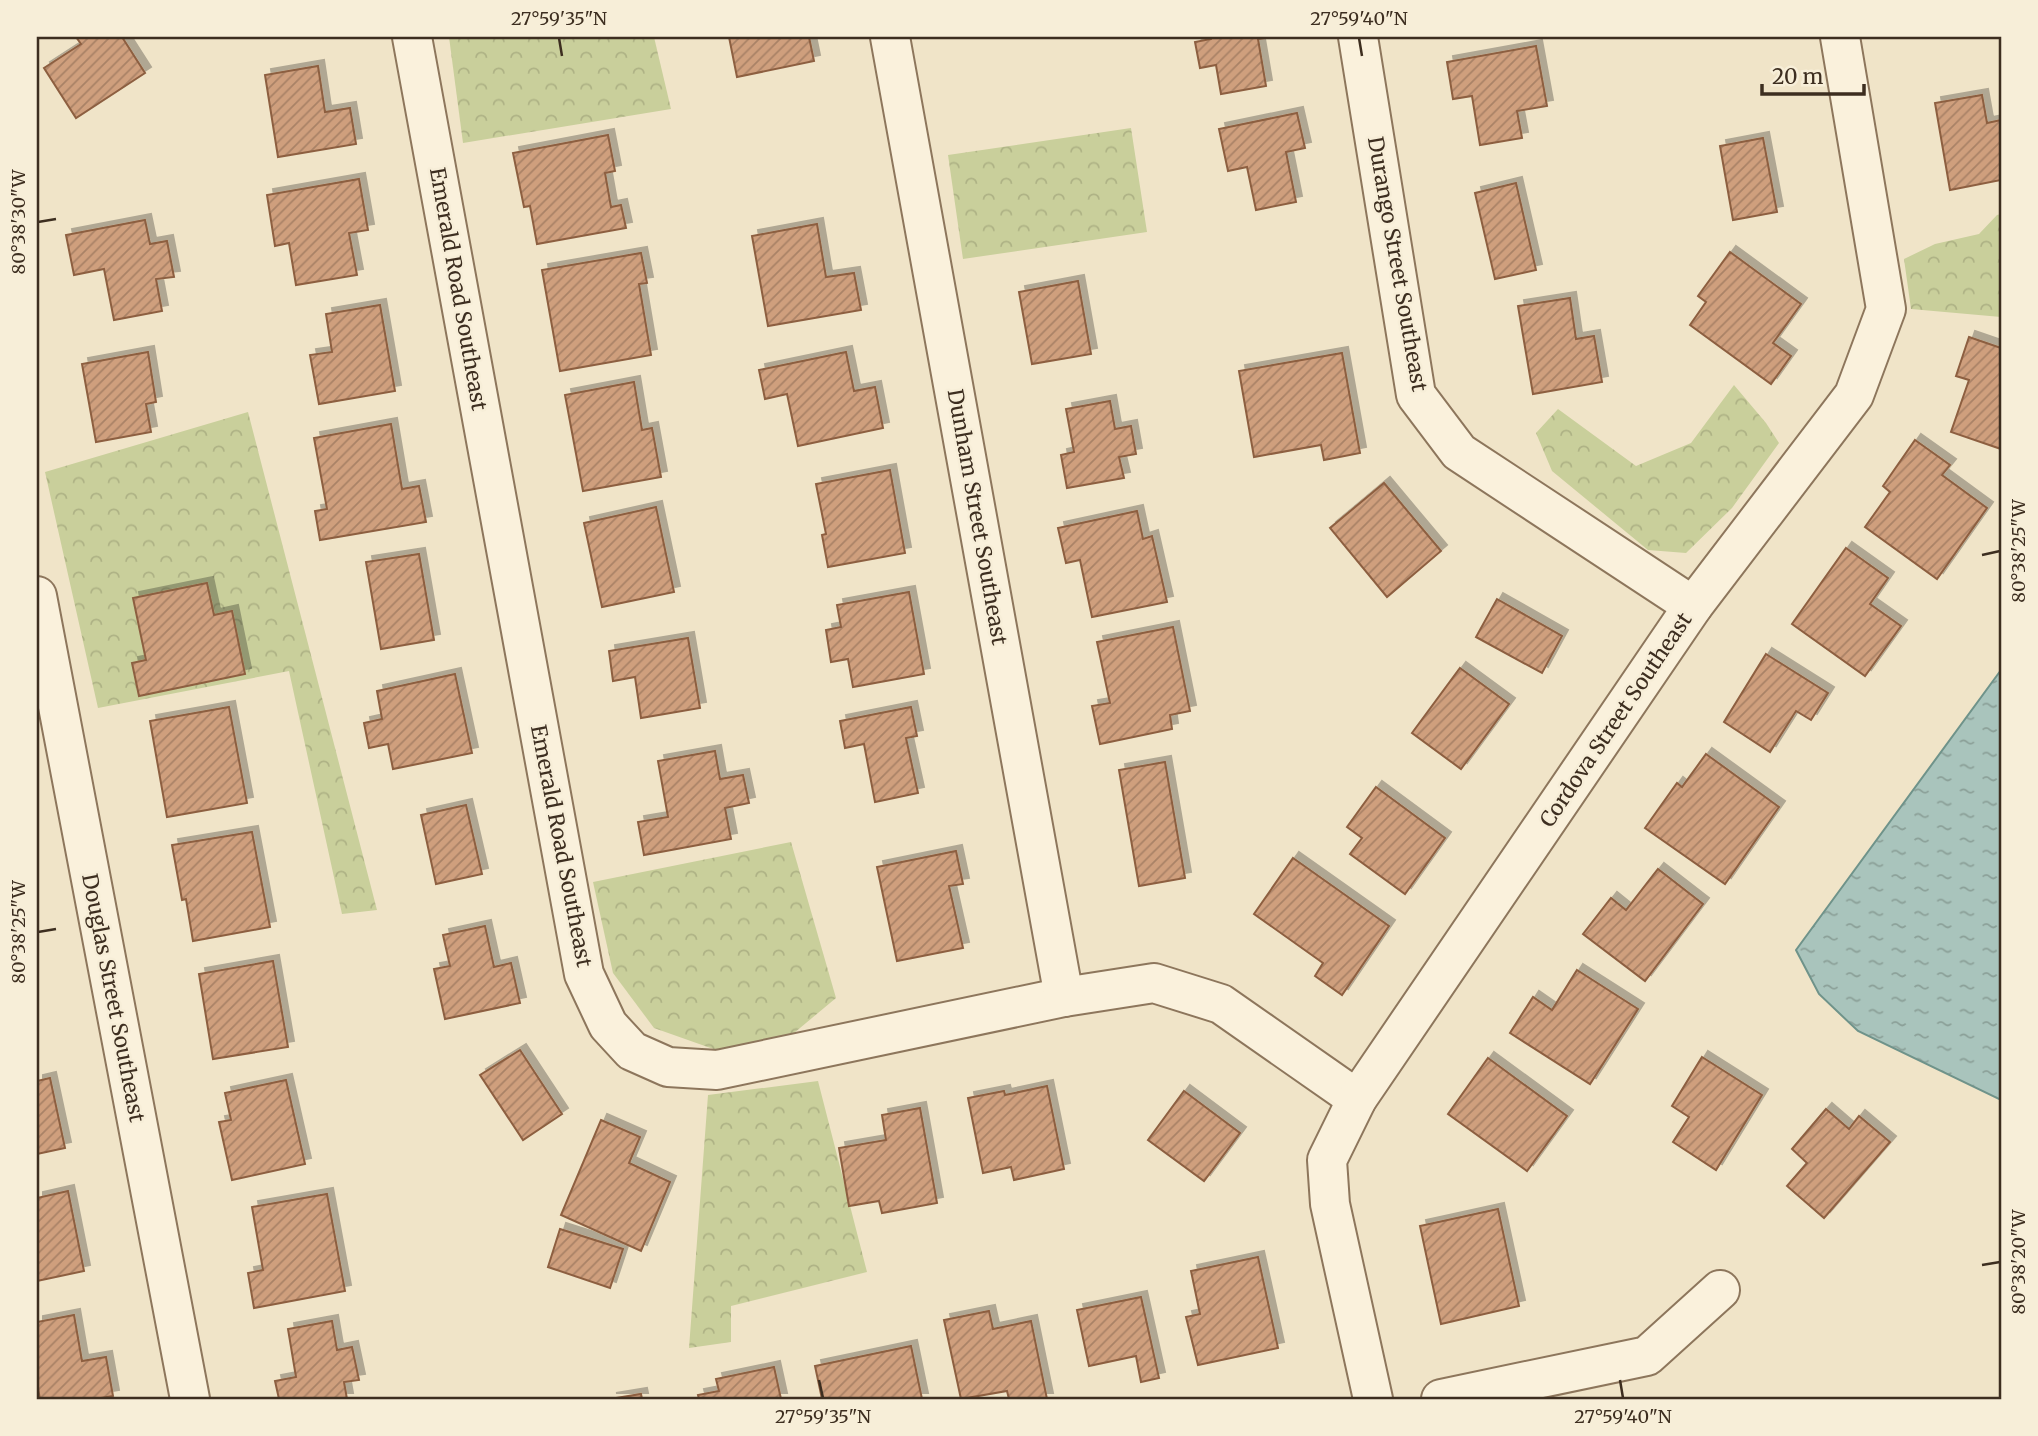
<svg xmlns="http://www.w3.org/2000/svg" width="2038" height="1436" font-family="Merriweather,serif">
<style>
.forest{fill:url(#forest-crowns)}
.water{fill:url(#water-ripples);stroke:#6f938a;stroke-width:2}
.building{fill:url(#building-hatch);stroke:#8d5f41;stroke-width:2;filter:url(#shadow)}
.lines{fill:none;stroke-linecap:round;stroke-linejoin:round}
.minor-casing{stroke:#8d765c;stroke-width:42}
.minor{stroke:#faf1dc;stroke-width:38}
.ticks{fill:none;stroke:#3d2e20;stroke-width:2.5}
.labels{text-anchor:middle;stroke-width:5;stroke-linejoin:round;paint-order:stroke}
.street-label{font-size:21px;fill:#3d2e20;stroke:#f7eed8}
.neatline{fill:none;stroke:#3d2e20;stroke-width:2.5}
.ticks-label{font-size:18px;text-anchor:middle;fill:#3d2e20}
</style>
<defs>
<pattern id="forest-crowns" width="20" height="18" patternUnits="userSpaceOnUse" patternTransform="scale(1.75)"><rect width="20" height="18" fill="#c9cf9b"/><path d="M2 6a3 3 0 1 1 6 0M12 15a3 3 0 1 1 6 0" fill="none" stroke="#aeb285"/></pattern>
<pattern id="water-ripples" width="26" height="14" patternUnits="userSpaceOnUse" patternTransform="scale(1.75)"><rect width="26" height="14" fill="#a9c4bc"/><path d="M2 4q2-2 4 0t4 0M15 11q2-2 4 0t4 0" fill="none" stroke="#8ba098"/></pattern>
<pattern id="building-hatch" width="6" height="6" patternUnits="userSpaceOnUse" patternTransform="scale(1.75)"><rect width="6" height="6" fill="#cf9f7d"/><path d="M-1 1l2-2M0 6l6-6M5 7l2-2" fill="none" stroke="#a98266"/></pattern>
<filter id="shadow"><feDropShadow dx="6" dy="-6" stdDeviation="0" flood-color="#0004"/></filter>
</defs>
<rect width="100%" height="100%" fill="#f0e4c8"/>
<!-- forest -->
<g class="forest">
<polygon points="449,37 654,37 671,109 463,143"/>
<polygon points="1131,128 1147,232 963,259 948,155"/>
<polygon points="2001,214 2001,317 1911,309 1904,259 1935,244 1979,234 1997,215"/>
<polygon points="1734,385 1766,423 1779,443 1732,508 1686,553 1648,550 1552,471 1536,433 1558,409 1636,466 1691,443"/>
<polygon points="248,412 377,910 342,914 289,671 98,708 45,472"/>
<polygon points="791,842 836,998 794,1033 719,1051 654,1028 613,973 593,882"/>
<polygon points="818,1081 867,1272 731,1306 731,1342 689,1348 708,1095"/>
</g>
<!-- water -->
<polygon class="water" points="2001,670 2001,1100 1858,1031 1819,994 1796,950"/>
<!-- building -->
<g class="building">
<polygon points="76,37 122,37 145,73 76,118 44,68 81,44"/>
<polygon points="729,37 809,37 814,61 737,77"/>
<polygon points="1211,37 1272,37 1258,39 1266,86 1221,94 1216,65 1200,68 1195,42 1211,39"/>
<polygon points="1536,46 1547,106 1517,111 1522,138 1480,145 1472,96 1453,99 1447,62"/>
<polygon points="318,66 325,112 350,108 356,144 278,157 265,75"/>
<polygon points="1982,95 1987,123 2001,120 2001,180 1950,190 1935,103"/>
<polygon points="1297,113 1305,148 1286,152 1296,202 1256,210 1247,167 1228,171 1219,129"/>
<polygon points="608,135 615,171 605,173 611,207 621,205 626,228 537,244 530,206 524,207 513,153"/>
<polygon points="1763,138 1777,212 1733,220 1720,146"/>
<polygon points="359,179 368,230 349,233 357,275 296,285 289,243 275,246 267,195"/>
<polygon points="1516,183 1536,270 1495,279 1475,193"/>
<polygon points="145,220 150,244 167,241 174,277 156,279 162,311 114,320 104,269 74,275 66,235"/>
<polygon points="817,224 826,277 854,273 861,310 768,326 752,236"/>
<polygon points="1730,252 1801,304 1773,343 1791,356 1771,384 1690,325 1706,302 1698,296"/>
<polygon points="641,253 647,283 639,284 651,355 560,371 542,270"/>
<polygon points="1078,281 1091,354 1032,364 1019,292"/>
<polygon points="1570,298 1576,339 1594,336 1602,382 1533,394 1518,306"/>
<polygon points="380,305 395,391 319,404 310,355 332,352 326,314"/>
<polygon points="1969,337 2001,348 2001,449 1951,432 1969,380 1956,376"/>
<polygon points="148,352 156,402 146,404 151,432 96,442 82,364"/>
<polygon points="846,352 854,391 875,387 883,428 798,446 787,394 765,399 759,370"/>
<polygon points="1342,353 1360,453 1324,460 1321,445 1254,457 1239,371"/>
<polygon points="634,382 642,430 652,428 661,477 583,491 565,395"/>
<polygon points="1110,401 1115,429 1131,426 1136,454 1119,457 1124,478 1067,488 1061,455 1074,452 1066,409"/>
<polygon points="391,424 402,489 419,486 426,522 320,540 315,511 327,509 314,438"/>
<polygon points="1915,440 1950,465 1942,475 1987,508 1937,579 1865,527 1890,492 1883,486"/>
<polygon points="890,470 905,553 828,567 822,535 826,534 816,484"/>
<polygon points="1384,483 1441,551 1387,597 1330,528"/>
<polygon points="656,507 674,592 602,607 584,523"/>
<polygon points="1137,511 1143,539 1152,536 1167,602 1092,617 1080,560 1066,563 1058,528"/>
<polygon points="1846,548 1888,578 1870,604 1901,626 1865,676 1792,624"/>
<polygon points="419,554 434,640 381,649 366,562"/>
<polygon points="207,583 214,615 232,611 245,674 139,696 132,663 146,660 133,598"/>
<polygon points="909,592 924,674 853,687 848,659 831,662 826,630 841,627 837,605"/>
<polygon points="1497,599 1562,636 1542,673 1476,637"/>
<polygon points="1173,627 1190,711 1170,715 1172,729 1100,744 1092,706 1110,703 1097,642"/>
<polygon points="688,638 700,708 641,718 635,677 613,681 609,651"/>
<polygon points="1766,654 1828,693 1811,720 1796,711 1770,752 1724,722"/>
<polygon points="1460,668 1509,704 1461,769 1412,733"/>
<polygon points="455,674 472,753 393,769 388,744 369,748 364,723 382,719 377,691"/>
<polygon points="229,707 247,803 167,817 150,721"/>
<polygon points="911,707 917,736 906,738 918,793 875,802 864,744 845,748 840,721"/>
<polygon points="715,751 720,779 743,775 749,803 725,808 731,839 644,855 638,822 668,817 658,761"/>
<polygon points="1706,754 1779,807 1725,884 1645,828 1677,783 1682,787"/>
<polygon points="1165,762 1185,878 1139,886 1119,770"/>
<polygon points="1376,787 1445,838 1405,894 1350,854 1362,838 1347,827"/>
<polygon points="466,805 482,874 436,884 421,815"/>
<polygon points="252,832 270,927 193,941 186,899 182,900 172,845"/>
<polygon points="956,851 963,884 949,886 963,948 897,961 877,867"/>
<polygon points="1293,858 1389,926 1342,995 1315,976 1323,963 1254,914"/>
<polygon points="1658,869 1703,904 1645,981 1583,934 1611,898 1626,910"/>
<polygon points="485,926 494,967 511,963 520,1003 445,1019 434,969 450,966 443,935"/>
<polygon points="273,961 288,1047 213,1059 199,974"/>
<polygon points="1577,970 1638,1009 1590,1084 1510,1033 1533,997 1552,1010"/>
<polygon points="520,1050 562,1114 523,1140 480,1075"/>
<polygon points="1702,1057 1762,1095 1716,1170 1673,1142 1689,1117 1672,1106"/>
<polygon points="1488,1058 1567,1116 1527,1171 1448,1114"/>
<polygon points="50,1078 65,1148 37,1154 37,1081"/>
<polygon points="286,1080 305,1164 232,1180 219,1122 231,1120 225,1093"/>
<polygon points="1047,1086 1064,1169 1014,1180 1011,1167 983,1173 968,1098 1004,1091 1005,1095"/>
<polygon points="1184,1091 1240,1133 1204,1181 1148,1140"/>
<polygon points="920,1108 937,1203 882,1213 879,1201 849,1206 839,1148 886,1140 882,1115"/>
<polygon points="1826,1109 1849,1129 1859,1116 1890,1142 1824,1218 1787,1186 1807,1163 1792,1149"/>
<polygon points="601,1120 640,1137 629,1163 670,1182 641,1251 561,1215"/>
<polygon points="68,1191 84,1271 37,1281 37,1198"/>
<polygon points="327,1194 345,1291 254,1308 248,1273 263,1270 252,1207"/>
<polygon points="1498,1209 1519,1306 1441,1324 1420,1226"/>
<polygon points="560,1229 623,1249 610,1288 548,1267"/>
<polygon points="1258,1257 1278,1348 1198,1365 1186,1317 1200,1314 1191,1271"/>
<polygon points="1141,1297 1159,1378 1141,1382 1136,1356 1089,1366 1077,1310"/>
<polygon points="989,1311 993,1329 1031,1321 1047,1399 1009,1399 1007,1391 961,1399 944,1320"/>
<polygon points="74,1315 82,1361 106,1357 113,1396 95,1399 40,1399 37,1384 37,1322"/>
<polygon points="332,1321 337,1350 352,1347 359,1380 344,1382 347,1399 279,1399 275,1381 296,1377 288,1329"/>
<polygon points="911,1346 922,1399 822,1399 815,1366"/>
<polygon points="774,1367 781,1399 699,1399 698,1395 719,1391 716,1379"/>
<polygon points="641,1394 642,1399 610,1399"/>
</g>
<g class="lines">
<defs>
<g id="minor">
<polyline points="412,37 584,974 608,1025 632,1051 668,1067 717,1070 1064,997 1154,983 1221,1004 1357,1099"/>
<polyline points="890,37 1064,997"/>
<polyline points="1358,37 1416,395 1459,452 1693,606"/>
<polyline points="37,596 190,1399"/>
<polyline points="1373,1399 1330,1204 1327,1160 1357,1099 1693,606 1854,395 1886,309 1840,37"/>
<polyline points="1441,1399 1647,1356 1720,1290"/>
</g>
</defs>
<!-- minor casing -->
<use href="#minor" class="minor-casing"/>
<!-- minor -->
<use href="#minor" class="minor"/>
</g>
<!-- ticks -->
<path class="ticks" d="M 559,38 L 562,56M 1359,38 L 1362,56M 38,222 L 56,219M 1982,555 L 2000,551M 38,932 L 56,929M 1982,1265 L 2000,1262M 819,1380 L 823,1398M 1620,1380 L 1623,1398"/>
<g class="labels">
<!-- street labels -->
<g class="street-label">
<text transform="translate(1397 264) rotate(80)" y="7">Durango Street Southeast</text>
<text transform="translate(458 289) rotate(80)" y="7">Emerald Road Southeast</text>
<text transform="translate(977 517) rotate(80)" y="7">Dunham Street Southeast</text>
<text transform="translate(1616 720) rotate(-56)" y="7">Cordova Street Southeast</text>
<text transform="translate(561 846) rotate(79)" y="7">Emerald Road Southeast</text>
<text transform="translate(113 998) rotate(79)" y="7">Douglas Street Southeast</text>
</g>
</g>
<!-- border -->
<rect width="2038" height="1436" fill="none" stroke="#f7eed8" stroke-width="77"/>
<!-- scale -->
<path d="M1762 84v10h102v-10" fill="none" stroke="#3d2e20" stroke-width="3.5"/>
<text x="1772" y="84" font-size="21" fill="#3d2e20" stroke="#f7eed8" stroke-width="5" paint-order="stroke">20 m</text>
<rect x="38" y="38" width="1962" height="1360" class="neatline"/>
<g class="ticks-label">
<text x="559" y="25">27°59'35"N</text>
<text x="1359" y="25">27°59'40"N</text>
<text transform="translate(19 222) rotate(-90)" y="6">80°38'30"W</text>
<text transform="translate(2019 551) rotate(-90)" y="6">80°38'25"W</text>
<text transform="translate(19 932) rotate(-90)" y="6">80°38'25"W</text>
<text transform="translate(2019 1262) rotate(-90)" y="6">80°38'20"W</text>
<text x="823" y="1423">27°59'35"N</text>
<text x="1623" y="1423">27°59'40"N</text>
</g>
</svg>
